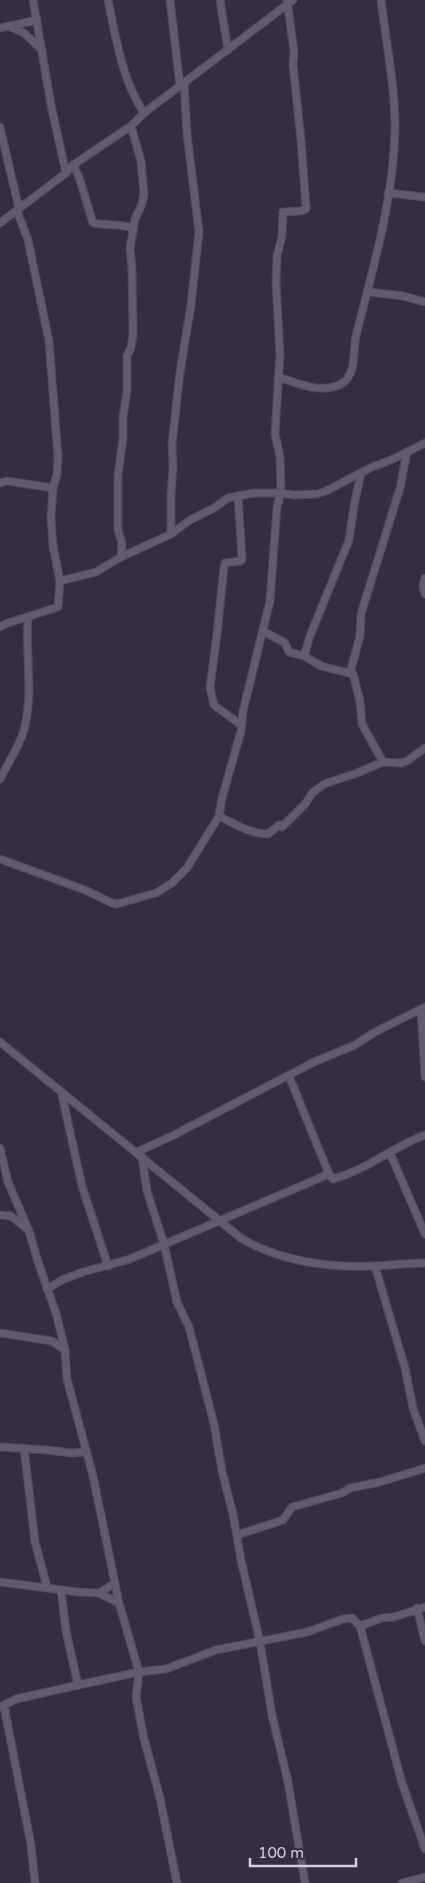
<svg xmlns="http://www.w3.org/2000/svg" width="425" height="1883" font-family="'Varela Round',sans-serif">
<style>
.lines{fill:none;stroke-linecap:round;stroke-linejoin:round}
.street-casing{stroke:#51495a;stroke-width:9}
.street{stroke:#645a70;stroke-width:7}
</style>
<rect width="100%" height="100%" fill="#362d41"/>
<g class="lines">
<defs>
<g id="street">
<polyline points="33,0 51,105 66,173"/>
<path d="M 108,0 C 116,38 122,80 144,113"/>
<polyline points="170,0 180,86"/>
<polyline points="220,0 228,50"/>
<polyline points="8,26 24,33 42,50"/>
<polyline points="0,28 37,20"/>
<polyline points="0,127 19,209"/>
<path d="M 73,165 L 79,177 L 93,223 C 107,226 120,223 133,228"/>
<polyline points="388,193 425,197"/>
<polyline points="0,223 66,173 73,165 131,126 144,113 293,0"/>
<polyline points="369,292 403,296 425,302"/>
<path d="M 278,377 C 298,383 324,396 344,382 C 356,373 353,350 356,336 C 373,268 394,198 395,128 C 395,85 386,42 381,0"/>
<polyline points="0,483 7,481 53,488"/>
<polyline points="238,496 242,559 241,561 225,563 224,567 217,634 210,688 214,705 241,725"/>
<polyline points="171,534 171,496 173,467 172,444 180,372 191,305 199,232 187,134 184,82"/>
<polyline points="121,557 122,543 118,530 118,475 123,438 123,417 127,391 127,356 131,348 133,333 132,268 130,248 135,219 142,204 144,194 141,161 131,126"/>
<polyline points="425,578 423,586 425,594"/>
<polyline points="60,581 96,572 121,557 171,534 190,520 214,508 228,498 254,493 281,493 294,495 317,494 326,491 372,467 391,460 425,443"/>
<polyline points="0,627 5,624 58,607 60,581 53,546 51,517 53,488 57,474 58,457 49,341 28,240 17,211"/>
<polyline points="263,631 285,643 289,652 304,656 321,666 353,674 360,701 362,724 383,762"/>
<polyline points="304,656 310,636 349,540 354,506 361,473"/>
<polyline points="350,673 360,636 361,614 400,488 407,452"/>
<path d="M 0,779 C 8,763 19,747 24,730 C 34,693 25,654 28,617"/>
<path d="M 219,816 C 234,824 251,834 268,834 L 279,825 L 282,827 L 306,803 L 312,793 L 324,784 L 357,773 L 383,762 L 401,763 L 407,761 L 425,748"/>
<polyline points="0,859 85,890 112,903 117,904 156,893 172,883 187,868 219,816 222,798 241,731 243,711 270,601 277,507 281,493 280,457 275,434 280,354 276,283 277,256 282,236 283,212 301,211 306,209 306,207 301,140 293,65 294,51 287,0"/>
<polyline points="421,1009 425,1077"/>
<path d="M 0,1042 L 242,1239 C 283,1262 328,1268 375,1266 C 392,1265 408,1263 425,1263"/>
<polyline points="289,1076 329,1174"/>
<polyline points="61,1091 82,1186 108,1266"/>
<polyline points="0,1148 8,1182 29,1231 38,1262 56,1313 65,1350 67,1379 93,1476 119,1603 139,1672 136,1697 144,1739 160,1798 177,1883"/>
<polyline points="137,1152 174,1135 314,1062 355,1045 375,1032 425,1007"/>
<polyline points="390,1153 425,1234"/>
<polyline points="142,1157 147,1191 164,1244 177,1302 189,1327 214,1424 222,1471 233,1514 241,1560 260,1642 272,1715 288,1782 305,1883"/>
<polyline points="0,1215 11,1216 27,1229"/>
<polyline points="375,1266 405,1368 413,1408 425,1441"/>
<path d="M 47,1289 L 62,1280 L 83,1272 L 130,1259 L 329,1174 L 333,1179 C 369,1169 392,1147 425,1135"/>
<polyline points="0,1333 52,1341 65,1350"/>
<polyline points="0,1447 47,1450 72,1453 86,1452"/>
<polyline points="24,1448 35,1542 47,1587"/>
<polyline points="237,1535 283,1520 292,1507 342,1493 350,1488 380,1482 425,1468"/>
<polyline points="0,1582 78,1592 99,1593 119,1603"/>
<polyline points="61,1590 66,1631 78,1685"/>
<polyline points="99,1593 115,1583"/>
<polyline points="417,1608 425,1641"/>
<polyline points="360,1626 402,1783 425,1849"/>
<polyline points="4,1706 31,1845 35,1883"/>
<polyline points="0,1707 16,1699 78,1685 139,1672 166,1669 216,1650 307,1632 343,1619 352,1618 360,1626 382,1618 394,1617 425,1607"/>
<polyline points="402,1883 425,1877"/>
</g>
</defs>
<!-- street casing -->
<use href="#street" class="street-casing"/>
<!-- street -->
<use href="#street" class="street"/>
</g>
<!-- scale -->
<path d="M250 1858v8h106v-8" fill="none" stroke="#d5d0dd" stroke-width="2.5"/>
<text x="258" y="1858" font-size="15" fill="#d5d0dd" stroke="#362d41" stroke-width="4" paint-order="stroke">100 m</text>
</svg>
